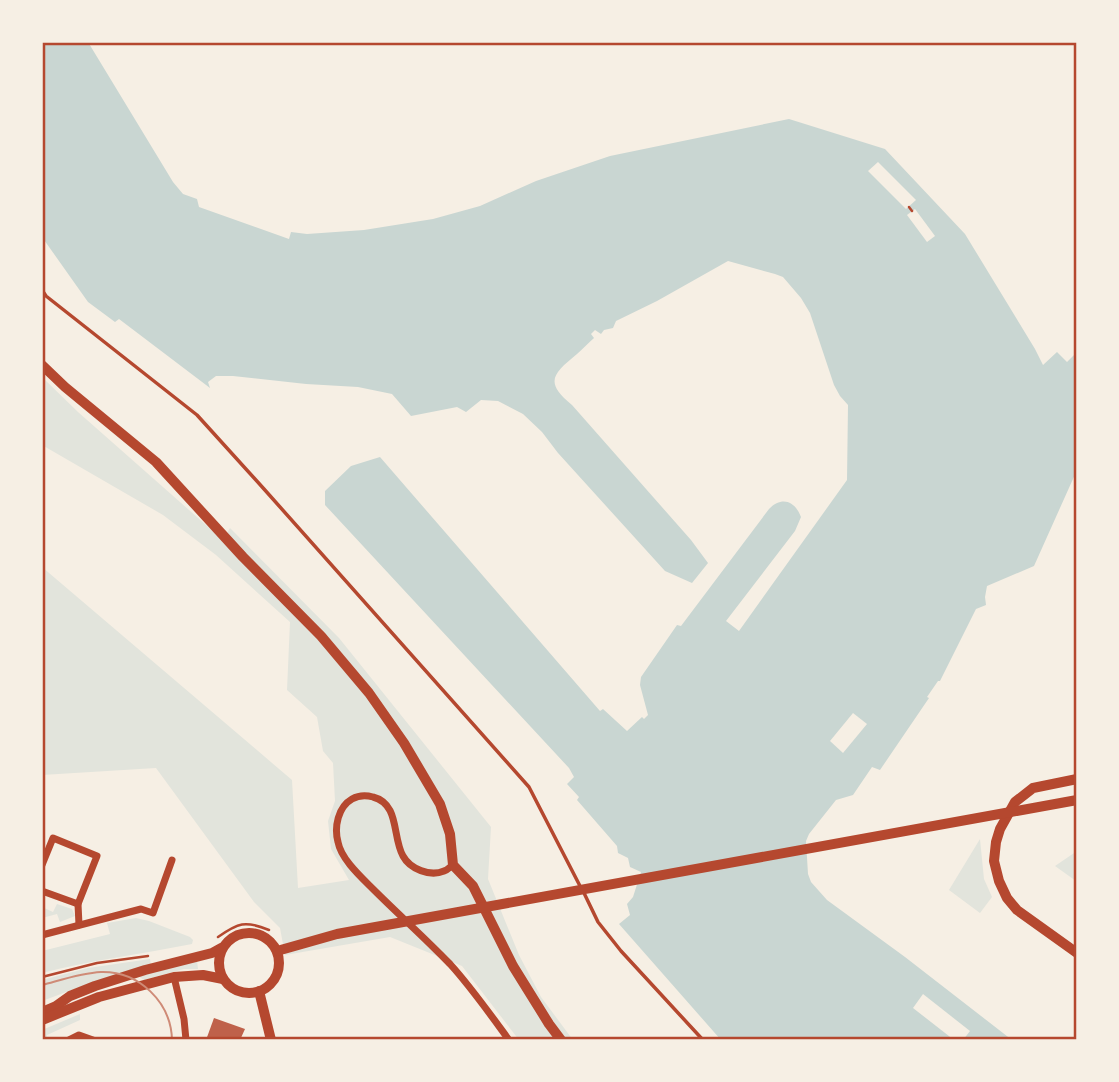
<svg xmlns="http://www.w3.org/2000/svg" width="1119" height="1082" font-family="Roboto,sans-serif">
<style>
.green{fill:#e2e4dc}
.water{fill:#c9d6d2}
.pier{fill:#f6efe4}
.building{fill:#bf614a}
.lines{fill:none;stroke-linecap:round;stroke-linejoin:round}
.path{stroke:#b5482f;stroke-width:2.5}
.service{stroke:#b5482f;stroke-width:3.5}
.minor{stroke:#b5482f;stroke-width:7}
.tertiary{stroke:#b5482f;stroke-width:10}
.secondary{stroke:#b5482f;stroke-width:10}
.tram{stroke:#cf8b77;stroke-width:2}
.neatline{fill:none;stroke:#b5482f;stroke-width:2.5}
</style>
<rect width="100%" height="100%" fill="#f6efe4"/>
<!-- green -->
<g class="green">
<polygon points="42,377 78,412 223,540 230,528 339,638 491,827 488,879 519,955 541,997 573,1040 519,1040 462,966 390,937 285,955 280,928 254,902 156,768 42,775 42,567 292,780 298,888 349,880 331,849 328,821 335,801 333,763 323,751 317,717 287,690 290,622 216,555 163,515 42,445"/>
<polygon points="980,839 984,879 992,897 980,913 949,890"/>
<polygon points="1077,851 1077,879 1076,881 1055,866"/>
<polygon points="57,904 72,909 75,916 60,922 57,914 42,918 42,907 53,912"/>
<path d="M 136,918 L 149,921 L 190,937 L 193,940 L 192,944 C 142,954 91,960 42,973 L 42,951 L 110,934 L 107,923 Z"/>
<polygon points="150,959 151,966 88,984 42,1001 42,980 88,968"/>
<polygon points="197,960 198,969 184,969 144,980 138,976"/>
<polygon points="80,1014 80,1020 47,1035 46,1040 42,1040 42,1030"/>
</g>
<!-- water -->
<path class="water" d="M 42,42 L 88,42 L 173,182 L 183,194 L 197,199 L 199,207 L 289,239 L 291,232 L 307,234 L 364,230 L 433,219 L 480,206 L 536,181 L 610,156 L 789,119 L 885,149 L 965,234 L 1035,349 L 1043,365 L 1057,352 L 1067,362 L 1077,352 L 1077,470 L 1034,566 L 987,586 L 985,597 L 986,605 L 976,609 L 940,681 L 938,681 L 927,697 L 929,698 L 880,770 L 872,767 L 853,795 L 836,800 L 809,834 L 806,841 L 808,874 L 811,882 L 827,900 L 905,957 L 1012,1040 L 721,1040 L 619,924 L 630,915 L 627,904 L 633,897 L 641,872 L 630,867 L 628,858 L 618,853 L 617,846 L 577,800 L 579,797 L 567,784 L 574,777 L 569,768 L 325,505 L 325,491 L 351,466 L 380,457 L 600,711 L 603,709 L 627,731 L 642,717 L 644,719 L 648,715 L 640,685 L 641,677 L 677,625 L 681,626 L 769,509 C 782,496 795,501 801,517 L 795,531 L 726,621 L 739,631 L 847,480 L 848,405 L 840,396 L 834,385 L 810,313 L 801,298 L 783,277 L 775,274 L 728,261 L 657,301 L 616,321 L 613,328 L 604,330 L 601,334 L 595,330 L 591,334 L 594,338 C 588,343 583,349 577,354 C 554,373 543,382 572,405 L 691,540 L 708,563 L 692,583 L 665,571 L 558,453 L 542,432 L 523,414 L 498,401 L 481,400 L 466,412 L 457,407 L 411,416 L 392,394 L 358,387 L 306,384 L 233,376 L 216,376 L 208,382 L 210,388 L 119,319 L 115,322 L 88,302 L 42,237 Z"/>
<!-- pier -->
<g class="pier">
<polygon points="878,162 916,200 906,209 868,171"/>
<polygon points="915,209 935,236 927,242 907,215"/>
<polygon points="853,713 867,724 843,753 830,741"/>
<polygon points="923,994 970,1031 963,1040 954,1040 913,1008"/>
</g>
<!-- building -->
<polygon class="building" points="214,1018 245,1029 240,1040 206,1040"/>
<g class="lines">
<!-- path -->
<g class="path">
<polyline points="909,207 912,211"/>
<path d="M 218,937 C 238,923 245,920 269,930"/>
<polyline points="42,977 97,963 148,956"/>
</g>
<!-- service -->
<g class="service">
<polyline points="42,290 46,296 197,415 264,489 529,787 580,886"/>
<polyline points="584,893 598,922 621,951 703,1040"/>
</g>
<!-- minor -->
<g class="minor">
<polyline points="42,865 53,838 97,856 78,904 79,925"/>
<path d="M 453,865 C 450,867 448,870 444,871 C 430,877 410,869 403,856 C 392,837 400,804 373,797 C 366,795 359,795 352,799 C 338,807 334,827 338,842 C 341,859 361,877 373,889 C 398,914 425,938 450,964 C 471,987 490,1014 509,1040"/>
<polyline points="42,891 78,904"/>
<polyline points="42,935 141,909 153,913 172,860"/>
<polyline points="174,977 184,1019 186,1040"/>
<polyline points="69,1040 79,1035 93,1040"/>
</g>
<!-- tertiary -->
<g class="tertiary">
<polyline points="42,365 65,387 156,462 243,557 321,636 369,693 404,743 440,804 450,834 453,865 473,886 513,966 549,1024 561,1040"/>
<polyline points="1077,779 1033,788 1015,802 1000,829 996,842 994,861 999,881 1007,898 1017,910 1077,953"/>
<polyline points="259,991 271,1040"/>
</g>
<!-- secondary -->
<g class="secondary">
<circle cx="249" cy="963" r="30"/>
<polyline points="277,951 337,934 1077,800"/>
<polyline points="42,1012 56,1006 70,996 95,986 145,970 212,953 221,948"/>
<polyline points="42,1020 99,997 174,977 203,975 223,979"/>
</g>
<!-- tram -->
<path class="tram" d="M 42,985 C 61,980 81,973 101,972 C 139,971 171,1002 172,1040"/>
</g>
<!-- border -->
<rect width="1119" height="1082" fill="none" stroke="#f6efe4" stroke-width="88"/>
<rect x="44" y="44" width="1031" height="994" class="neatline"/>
</svg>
